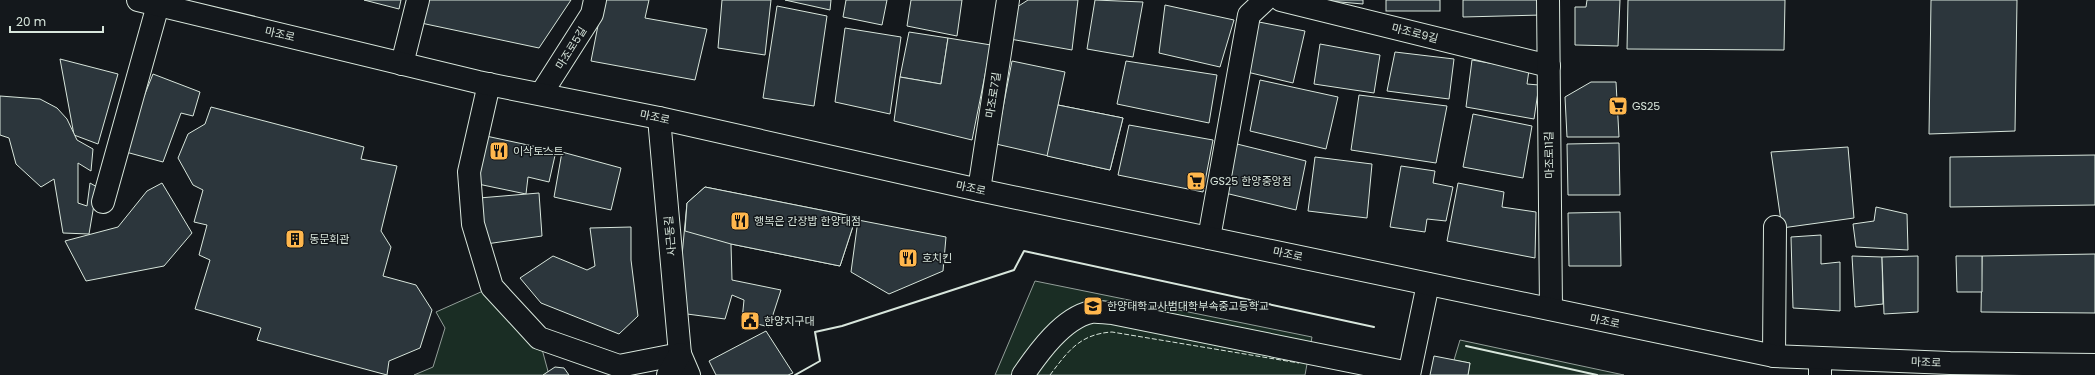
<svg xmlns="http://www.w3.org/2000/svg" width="2095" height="375" font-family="Poppins,'Noto Sans KR',sans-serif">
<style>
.green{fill:#1a2d24;stroke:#939e99}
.building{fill:#2c363c;stroke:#d8e6dc}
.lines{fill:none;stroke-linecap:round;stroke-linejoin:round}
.minor-casing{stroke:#d8e6dc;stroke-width:24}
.major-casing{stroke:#d8e6dc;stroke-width:24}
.minor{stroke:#14181c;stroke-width:22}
.major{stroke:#14181c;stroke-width:22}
.fence{stroke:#d8e6dc;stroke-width:1;stroke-dasharray:5 2;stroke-linecap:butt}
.wall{stroke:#d8e6dc;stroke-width:2}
.labels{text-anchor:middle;stroke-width:3;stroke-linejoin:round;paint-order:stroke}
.street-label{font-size:11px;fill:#d8e6dc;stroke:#14181c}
.poi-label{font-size:11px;fill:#d8e6dc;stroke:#14181c;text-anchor:start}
</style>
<rect width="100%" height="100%" fill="#14181c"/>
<!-- green -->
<g class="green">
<polygon points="1035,281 1312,337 1305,375 995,375"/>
<polygon points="492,287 539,338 549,375 414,375 433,367 445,328 436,312"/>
<polygon points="1460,340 1624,375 1468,375 1470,363 1454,360"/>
</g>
<!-- building -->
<g class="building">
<polygon points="364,0 401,0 399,9"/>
<polygon points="427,0 571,0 539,48 421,23"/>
<polygon points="603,0 649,0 645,18 707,29 695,80 591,61"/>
<polygon points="722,0 771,0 765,55 718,48"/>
<polygon points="785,0 831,0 830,10"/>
<polygon points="846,0 887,0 882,25 843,17"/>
<polygon points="911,0 962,0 957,36 907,26"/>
<polygon points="1028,0 1078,0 1072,50 1010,39 1014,9"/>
<polygon points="1095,0 1143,2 1133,57 1087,49"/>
<polygon points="1317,0 1363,0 1363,4"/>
<rect x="1386" y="0" width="54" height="11"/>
<polygon points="1463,0 1542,0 1542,15 1463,17"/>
<polygon points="1587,0 1620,0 1618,46 1575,45 1575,7 1586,7"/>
<polygon points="1628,0 1785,0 1784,50 1627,49"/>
<polygon points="1931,0 2017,0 2015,131 1929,134"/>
<polygon points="1165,5 1234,20 1220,67 1159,53"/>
<polygon points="777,6 827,16 814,106 763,98"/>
<polygon points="1259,22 1305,31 1293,83 1247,72"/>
<polygon points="845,28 901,37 890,114 835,102"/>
<polygon points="909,32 948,38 941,84 900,77"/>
<polygon points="948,38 991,45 972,140 894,121 900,77 941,84"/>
<polygon points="1320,44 1380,55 1374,93 1314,84"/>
<polygon points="1395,52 1454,59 1449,99 1387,91"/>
<polygon points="60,59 118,74 98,144 74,135"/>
<polygon points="1472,60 1529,70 1527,84 1539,85 1534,119 1466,107"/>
<polygon points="1012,61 1065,72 1058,105 1123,118 1110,170 996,144"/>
<polygon points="1126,61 1217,75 1209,123 1117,104"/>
<polygon points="153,74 200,92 193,116 181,113 163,162 122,151"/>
<polygon points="1260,80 1338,97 1326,149 1250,131"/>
<polygon points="1591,82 1616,82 1619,137 1567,137 1565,97"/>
<polygon points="1359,95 1447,106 1436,163 1351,150"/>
<polygon points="0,96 40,99 57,108 67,119 77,140 93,149 91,171 78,163 78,203 87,206 90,183 97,187 89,234 63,233 54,179 41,187 16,164 9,138 0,135"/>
<polygon points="1058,105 1123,118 1110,170 1047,156"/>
<polygon points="211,107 364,147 361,159 397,166 381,231 391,247 383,276 416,285 432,310 420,348 389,361 387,375 257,340 261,328 195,309 210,260 199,255 207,225 194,222 203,190 193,185 178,158 188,134 205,124"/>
<polygon points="1473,114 1532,126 1523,178 1463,167"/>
<polygon points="1129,125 1213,140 1203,192 1118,175"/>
<polygon points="486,136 556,151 549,182 528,177 526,194 478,184"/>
<polygon points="1619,143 1620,195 1568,195 1567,144"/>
<polygon points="1237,144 1306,161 1296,210 1225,193"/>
<polygon points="1848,147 1854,218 1782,228 1771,152"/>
<polygon points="562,152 621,168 611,210 554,197"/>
<polygon points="2095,155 2095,205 1950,207 1950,157"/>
<polygon points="1315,157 1372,164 1367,218 1308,211"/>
<polygon points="1401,166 1435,171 1433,183 1453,187 1446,221 1427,219 1425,232 1390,227"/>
<polygon points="162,183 192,233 164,266 86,281 65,241 118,227 147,191"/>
<polygon points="1458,183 1504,192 1502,207 1536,212 1535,258 1447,241"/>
<polygon points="705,187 856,217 840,266 731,244 732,280 781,290 769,327 742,320 744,300 732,295 725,319 687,314 681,266 687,203"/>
<polygon points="705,187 856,217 840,266 731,244 685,231 687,203"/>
<polygon points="539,193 542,236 486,244 479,198"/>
<polygon points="1876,207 1907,214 1908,250 1856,247 1853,224 1874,221"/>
<polygon points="1620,212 1621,266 1569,266 1568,213"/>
<polygon points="858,220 946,237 943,271 889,294 851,272"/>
<polygon points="631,227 631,260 638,316 619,334 541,303 520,278 553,256 587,270 595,266 590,228"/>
<polygon points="1821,235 1821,264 1840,262 1840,311 1793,308 1791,237"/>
<polygon points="2095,254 2095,313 1981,312 1982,256"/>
<polygon points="1852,256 1882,257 1883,304 1855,307"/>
<polygon points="1918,256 1918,312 1884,314 1882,257"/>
<polygon points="1956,256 1982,256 1982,292 1957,292"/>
<polygon points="766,331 793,373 788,375 716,375 709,361"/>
<polygon points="1434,356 1470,363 1468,375 1430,375"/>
<polygon points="555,367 564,368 569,375 543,375"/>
</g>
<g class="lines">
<defs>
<g id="minor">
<polyline points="1281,0 1549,66"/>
<polyline points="1548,0 1551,309"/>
<polyline points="402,64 418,0"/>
<polyline points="489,84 469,172 473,224 492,287 539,338 619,366 680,354"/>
<polyline points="541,94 592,14 595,0"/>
<polyline points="659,118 680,354 689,375"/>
<polyline points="979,190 1008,0"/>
<polyline points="103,202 158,5"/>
<polyline points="1209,238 1249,15 1265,0"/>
<polyline points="1774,356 1775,227"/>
<polyline points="1820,358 1820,375"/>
<polyline points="668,375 680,354"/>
<path d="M 1023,375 C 1038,353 1063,318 1091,312 C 1097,311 1106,313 1112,313 L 1409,373"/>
<polyline points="1409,375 1428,284"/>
</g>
<polyline id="major" points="138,0 478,82 659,118 979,190 1774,356 1950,363 2095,365"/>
</defs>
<!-- minor casing -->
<use href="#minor" class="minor-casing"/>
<!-- major casing -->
<use href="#major" class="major-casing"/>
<!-- minor -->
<use href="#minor" class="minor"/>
<!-- major -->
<use href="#major" class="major"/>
<!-- fence -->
<path class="fence" d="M 1050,375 C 1068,351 1080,334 1112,332 L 1299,363"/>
<!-- wall -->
<g class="wall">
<polyline points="1466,346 1597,375"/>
<polyline points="795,375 820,361 815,332 842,326 1014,270 1024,251 1374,327"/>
</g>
</g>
<!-- icons -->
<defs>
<symbol id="supermarket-square" viewBox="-11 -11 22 22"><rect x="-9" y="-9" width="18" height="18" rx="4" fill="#ffb74d" stroke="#14181c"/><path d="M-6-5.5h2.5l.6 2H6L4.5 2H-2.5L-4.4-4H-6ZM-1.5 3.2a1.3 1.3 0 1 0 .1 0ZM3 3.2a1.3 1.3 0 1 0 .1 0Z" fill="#111"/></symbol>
<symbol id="restaurant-square" viewBox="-11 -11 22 22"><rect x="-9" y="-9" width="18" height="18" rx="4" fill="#ffb74d" stroke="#14181c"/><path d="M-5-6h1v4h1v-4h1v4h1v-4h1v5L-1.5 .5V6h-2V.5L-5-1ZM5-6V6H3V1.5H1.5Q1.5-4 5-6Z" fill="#111"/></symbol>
<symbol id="building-square" viewBox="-11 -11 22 22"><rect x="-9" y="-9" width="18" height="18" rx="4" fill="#ffb74d" stroke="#14181c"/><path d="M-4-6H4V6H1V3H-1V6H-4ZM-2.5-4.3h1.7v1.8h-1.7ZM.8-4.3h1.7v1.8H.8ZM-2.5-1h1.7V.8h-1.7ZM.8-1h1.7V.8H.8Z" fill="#111"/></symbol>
<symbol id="school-square" viewBox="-11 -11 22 22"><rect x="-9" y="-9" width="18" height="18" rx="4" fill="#ffb74d" stroke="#14181c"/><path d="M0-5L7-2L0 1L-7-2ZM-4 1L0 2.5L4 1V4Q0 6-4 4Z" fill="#111"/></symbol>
<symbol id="civic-square" viewBox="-11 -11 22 22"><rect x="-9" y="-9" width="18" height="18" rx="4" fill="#ffb74d" stroke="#14181c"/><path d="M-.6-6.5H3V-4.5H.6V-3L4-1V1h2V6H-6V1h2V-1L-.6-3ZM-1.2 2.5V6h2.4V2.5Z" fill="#111"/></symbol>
</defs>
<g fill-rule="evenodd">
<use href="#supermarket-square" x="1607" y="95" width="22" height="22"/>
<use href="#restaurant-square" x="488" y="140" width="22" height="22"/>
<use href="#supermarket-square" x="1185" y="170" width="22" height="22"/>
<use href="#restaurant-square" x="729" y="210" width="22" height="22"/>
<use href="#building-square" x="284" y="228" width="22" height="22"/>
<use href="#restaurant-square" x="897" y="247" width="22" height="22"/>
<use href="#school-square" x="1082" y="295" width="22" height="22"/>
<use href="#civic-square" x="739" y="310" width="22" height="22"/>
</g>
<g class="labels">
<!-- street labels -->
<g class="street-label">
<text transform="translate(1415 33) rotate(14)" y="4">마조로9길</text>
<text transform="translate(280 34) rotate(13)" y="4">마조로</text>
<text transform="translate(571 48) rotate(-58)" y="4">마조로5길</text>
<text transform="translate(993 95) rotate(-81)" y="4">마조로7길</text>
<text transform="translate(655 117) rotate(12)" y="4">마조로</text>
<text transform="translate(1549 155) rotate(-91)" y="4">마조로11길</text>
<text transform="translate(971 188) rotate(12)" y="4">마조로</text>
<text transform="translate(670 236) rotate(-95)" y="4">사근동길</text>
<text transform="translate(1288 254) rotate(12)" y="4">마조로</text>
<text transform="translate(1605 321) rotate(12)" y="4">마조로</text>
<text transform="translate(1926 362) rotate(2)" y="4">마조로</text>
</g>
<!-- poi labels -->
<g class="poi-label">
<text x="1632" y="110">GS25</text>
<text x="513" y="155">이삭토스트</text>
<text x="1210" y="185">GS25 한양중앙점</text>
<text x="754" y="225">행복은 간장밥 한양대점</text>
<text x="309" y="243">동문회관</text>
<text x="922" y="262">호치킨</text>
<text x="1107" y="310">한양대학교사범대학부속중고등학교</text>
<text x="764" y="325">한양지구대</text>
</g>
</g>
<!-- scale -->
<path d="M10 26v6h93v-6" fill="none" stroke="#d8e6dc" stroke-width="2"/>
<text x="16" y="26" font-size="12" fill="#d8e6dc" stroke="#14181c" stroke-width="3" paint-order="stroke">20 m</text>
</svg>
